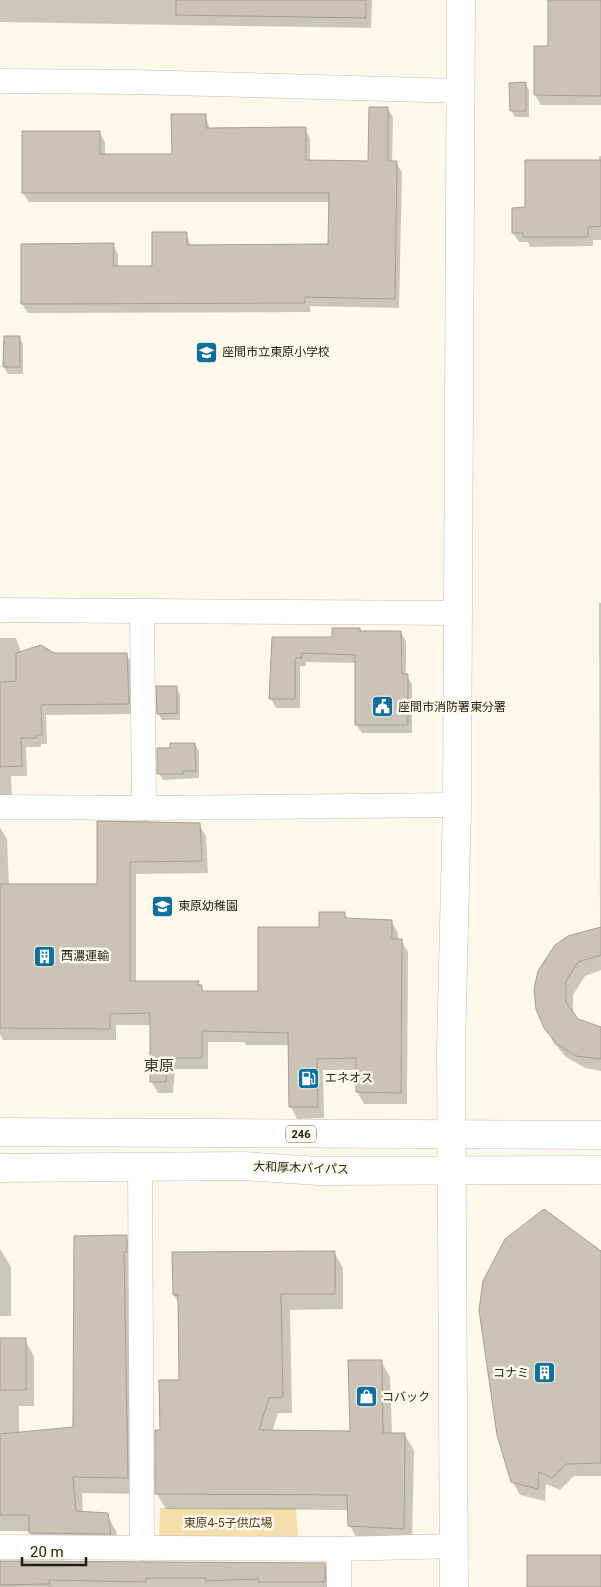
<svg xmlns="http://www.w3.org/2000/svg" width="601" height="1587" font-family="Roboto,'Noto Sans JP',sans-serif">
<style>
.green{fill:#f4deac}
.shadow{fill:#0003}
.building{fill:#cac4b7;stroke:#a59f93}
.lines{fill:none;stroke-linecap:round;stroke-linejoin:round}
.minor-casing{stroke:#c2bdb0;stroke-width:25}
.tertiary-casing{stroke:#c2bdb0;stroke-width:29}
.trunk-casing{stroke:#c2bdb0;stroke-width:29}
.minor{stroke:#fff;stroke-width:24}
.tertiary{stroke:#fff;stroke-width:28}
.trunk{stroke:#fff;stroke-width:28}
.labels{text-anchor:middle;stroke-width:5;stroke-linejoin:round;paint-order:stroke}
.shield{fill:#fef8eb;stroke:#635f58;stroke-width:1}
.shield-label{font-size:11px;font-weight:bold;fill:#201e19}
.poi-label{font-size:12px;fill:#201e19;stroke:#fef8eb;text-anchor:start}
.street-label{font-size:12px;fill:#201e19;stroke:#fef8eb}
.park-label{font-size:12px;fill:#4f3e15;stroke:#fef8eb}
.quarter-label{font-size:15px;fill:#3b362c;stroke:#fef8eb}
</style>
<rect width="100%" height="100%" fill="#fef8eb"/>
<!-- green -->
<polygon class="green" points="160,1508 296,1508 298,1537 159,1538"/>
<!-- shadow -->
<g class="shadow">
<polygon points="0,0 372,0 371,28 0,22"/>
<polygon points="601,1 601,105 541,105 535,95 535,47 549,47"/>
<polygon points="525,84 529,90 529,117 515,117 511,110"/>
<polygon points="387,108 393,117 392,163 396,163 402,172 399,308 310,306 310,312 28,313 22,304 113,245 118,254 118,267 153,267 186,233 191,246 329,245 330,202 29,202 23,193 23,133 99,132 105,142 105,155 173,155 205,115 210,129 305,129 310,138 310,161 370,162"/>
<polygon points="599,156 601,156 601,240 593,240 593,246 530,247 528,242 519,242 513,233 527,209 599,161"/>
<polygon points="19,337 23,344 23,374 8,374 4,367"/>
<polygon points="599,603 601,603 601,970 585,976 573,995 573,1014 577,1020 601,1027 601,1071 585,1068 566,1057 553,1042 537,1008 600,928"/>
<polygon points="360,629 362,633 401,632 406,642 406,675 412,684 412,733 362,733 356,724 356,663 306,662 306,666 300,666 300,708 276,708 271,699 274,638 333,638"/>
<polygon points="0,638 16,638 21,652 54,655 126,654 132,664 134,714 46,715 47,744 41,744 41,747 26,747 27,776 11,776 12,799 0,800"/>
<polygon points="176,687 180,694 180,720 162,720 158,713"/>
<polygon points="195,744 199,751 199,778 163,780 159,773"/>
<polygon points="98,823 199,825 206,836 208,873 136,874 136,982 198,982 204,992 259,992 320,928 344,913 348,919 391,921 398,933 398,940 401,940 408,952 407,1104 364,1104 357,1092 357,1070 323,1070 324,1118 297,1119 291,1107 290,1045 246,1045 244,1042 208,1042 208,1069 175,1069 173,1093 158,1093 151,1081 151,1025 116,1025 116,1040 3,1040 0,1034 0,827 7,839 9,885 99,885"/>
<polygon points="126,1237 135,1253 137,1494 82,1493 83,1513 107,1515 116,1531 120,1550 39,1549 30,1531 0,1531 0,1340 25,1340 34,1356 34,1406 19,1406 19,1433 74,1428"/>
<polygon points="0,1249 11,1267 11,1316 0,1316"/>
<polygon points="334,1252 343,1268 343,1309 290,1310 292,1413 278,1413 272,1432 351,1432 381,1361 390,1377 392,1434 404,1434 414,1450 412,1544 359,1542 350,1526 349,1510 166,1509 157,1494 161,1431 181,1381 179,1304 174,1295"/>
<polygon points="601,1253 601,1476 574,1476 560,1490 546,1484 545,1501 520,1495 512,1481"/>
<polygon points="0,1562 325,1564 329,1571 330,1587 0,1587"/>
</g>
<!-- building -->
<g class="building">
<polygon points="176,0 366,0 366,18 176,15"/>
<polygon points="548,0 601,0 601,96 534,95 534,46 548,46"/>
<polygon points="526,82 526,111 510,111 509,83"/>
<polygon points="369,107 388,107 388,161 397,161 395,299 305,297 305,303 21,304 21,244 114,243 113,266 152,266 152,232 187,232 187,245 328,244 329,193 22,193 22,131 100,131 100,154 172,154 171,114 206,114 206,128 306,127 306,160 368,161"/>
<polygon points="525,160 601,160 601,226 588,227 588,237 523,237 523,233 512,233 512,208 525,207"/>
<polygon points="4,336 20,336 20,367 3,367"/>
<polygon points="332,628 360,628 360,631 401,631 402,674 408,674 408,725 355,725 355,655 302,653 302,658 295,658 295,699 269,699 272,637 332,637"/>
<polygon points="41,645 54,653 127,653 129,704 41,705 42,735 36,735 36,738 21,738 22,766 0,767 0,682 16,681 16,653"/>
<polygon points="156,686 177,686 177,713 157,714"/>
<polygon points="170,743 195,743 196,771 183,771 183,774 157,774 157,748 170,748"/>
<polygon points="97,821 200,823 202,861 130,862 130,981 199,981 198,985 202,985 202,991 258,991 258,927 319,927 319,912 345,912 345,918 392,920 392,939 402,939 401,1093 356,1092 356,1058 317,1059 318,1107 289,1107 288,1033 202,1031 202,1058 169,1058 166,1082 150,1082 150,1013 110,1014 110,1029 0,1028 0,884 97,884"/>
<polygon points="601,927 601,955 578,962 566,981 566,1002 578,1019 601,1027 601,1059 576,1056 557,1044 544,1028 536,1009 534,989 538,971 555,945 568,936"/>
<polygon points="544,1209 601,1251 601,1463 566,1464 552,1478 539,1472 538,1489 511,1482 497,1435 479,1310 483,1281 505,1239"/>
<polygon points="127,1235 127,1252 124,1252 128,1478 73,1477 76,1511 108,1513 111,1534 29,1533 29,1515 0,1515 0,1434 73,1427 74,1236"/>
<polygon points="335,1251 335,1294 281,1294 283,1397 269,1398 259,1430 350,1431 348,1360 382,1360 383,1433 405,1433 404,1529 348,1526 347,1495 155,1494 155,1430 160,1430 159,1380 179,1380 178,1295 173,1295 172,1252"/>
<rect x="0" y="1338" width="26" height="52"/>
<rect x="527" y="1555" width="74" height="32"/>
<polygon points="0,1561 325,1563 325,1582 258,1582 258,1579 206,1581 205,1578 146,1578 146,1582 49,1580 50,1584 0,1585"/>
</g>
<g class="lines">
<defs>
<g id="minor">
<polyline points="0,81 136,82 461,91"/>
<polyline points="0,610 457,613"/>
<polyline points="142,612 144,808"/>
<polyline points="0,807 144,808 457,805"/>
<polyline points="140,1167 142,1548"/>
<polyline points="0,1547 339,1549 454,1546"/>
<polyline points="339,1587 339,1549"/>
</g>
<polyline id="tertiary" points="454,1587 451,1048 457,805 461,0"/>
<g id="trunk">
<polyline points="0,1132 601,1135"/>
<polyline points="0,1168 243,1166 319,1171 601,1170"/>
</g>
</defs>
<!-- minor casing -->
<use href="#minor" class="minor-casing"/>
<!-- tertiary casing -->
<use href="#tertiary" class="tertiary-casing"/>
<!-- trunk casing -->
<use href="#trunk" class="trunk-casing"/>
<!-- minor -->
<use href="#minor" class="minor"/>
<!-- tertiary -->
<use href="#tertiary" class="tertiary"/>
<!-- trunk -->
<use href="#trunk" class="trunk"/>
</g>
<!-- icons -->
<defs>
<symbol id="school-square" viewBox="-11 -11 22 22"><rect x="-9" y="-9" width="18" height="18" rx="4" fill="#0f709e" stroke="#fef8eb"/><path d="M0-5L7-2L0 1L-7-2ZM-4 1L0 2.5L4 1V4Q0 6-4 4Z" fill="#fff"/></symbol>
<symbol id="civic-square" viewBox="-11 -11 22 22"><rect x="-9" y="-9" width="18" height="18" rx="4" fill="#0f709e" stroke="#fef8eb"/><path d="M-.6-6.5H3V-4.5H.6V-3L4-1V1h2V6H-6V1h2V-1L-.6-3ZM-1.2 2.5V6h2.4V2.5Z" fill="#fff"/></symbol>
<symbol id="building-square" viewBox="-11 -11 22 22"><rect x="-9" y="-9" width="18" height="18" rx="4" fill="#0f709e" stroke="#fef8eb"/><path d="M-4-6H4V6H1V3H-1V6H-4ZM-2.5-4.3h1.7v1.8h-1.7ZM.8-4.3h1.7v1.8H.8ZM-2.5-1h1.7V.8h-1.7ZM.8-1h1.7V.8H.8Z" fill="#fff"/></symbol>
<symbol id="fuel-square" viewBox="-11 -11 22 22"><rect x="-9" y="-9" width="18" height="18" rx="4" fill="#0f709e" stroke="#fef8eb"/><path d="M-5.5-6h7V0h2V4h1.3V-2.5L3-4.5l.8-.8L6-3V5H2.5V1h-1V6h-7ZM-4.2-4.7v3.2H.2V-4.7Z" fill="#fff"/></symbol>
<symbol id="shop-square" viewBox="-11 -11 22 22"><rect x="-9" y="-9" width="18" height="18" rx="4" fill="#0f709e" stroke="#fef8eb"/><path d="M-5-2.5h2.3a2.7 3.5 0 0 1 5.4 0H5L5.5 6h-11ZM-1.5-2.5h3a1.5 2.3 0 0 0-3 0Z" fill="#fff"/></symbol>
</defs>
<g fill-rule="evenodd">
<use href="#school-square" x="194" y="340" width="25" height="25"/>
<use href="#civic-square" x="370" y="694" width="25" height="25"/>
<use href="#school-square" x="150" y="894" width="25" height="25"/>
<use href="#building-square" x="32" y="944" width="25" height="25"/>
<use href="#fuel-square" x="296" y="1066" width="25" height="25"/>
<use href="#building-square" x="532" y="1360" width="25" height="25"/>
<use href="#shop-square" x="354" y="1384" width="25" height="25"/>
</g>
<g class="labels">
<!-- shield labels -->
<rect class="shield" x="286" y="1125.5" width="30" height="17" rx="4"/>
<g class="shield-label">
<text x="301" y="1138">246</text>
</g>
<!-- poi labels -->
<g class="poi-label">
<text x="222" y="356">座間市立東原小学校</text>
<text x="398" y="711">座間市消防署東分署</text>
<text x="178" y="910">東原幼稚園</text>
<text x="61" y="960">西濃運輸</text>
<text x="325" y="1082">エネオス</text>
<text x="529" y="1377" text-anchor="end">コナミ</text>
<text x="382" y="1401">コバック</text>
</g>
<!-- street labels -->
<g class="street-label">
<text transform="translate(301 1168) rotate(2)" y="4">大和厚木バイパス</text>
</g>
<!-- park labels -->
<g class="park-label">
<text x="228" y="1527">東原4-5子供広場</text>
</g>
<!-- quarter labels -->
<g class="quarter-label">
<text x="159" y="1071">東原</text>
</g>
</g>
<!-- scale -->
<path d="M22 1557v8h64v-8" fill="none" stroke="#201e19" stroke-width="2.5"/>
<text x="30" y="1557" font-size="15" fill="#201e19" stroke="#fef8eb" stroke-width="4" paint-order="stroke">20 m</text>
</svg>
